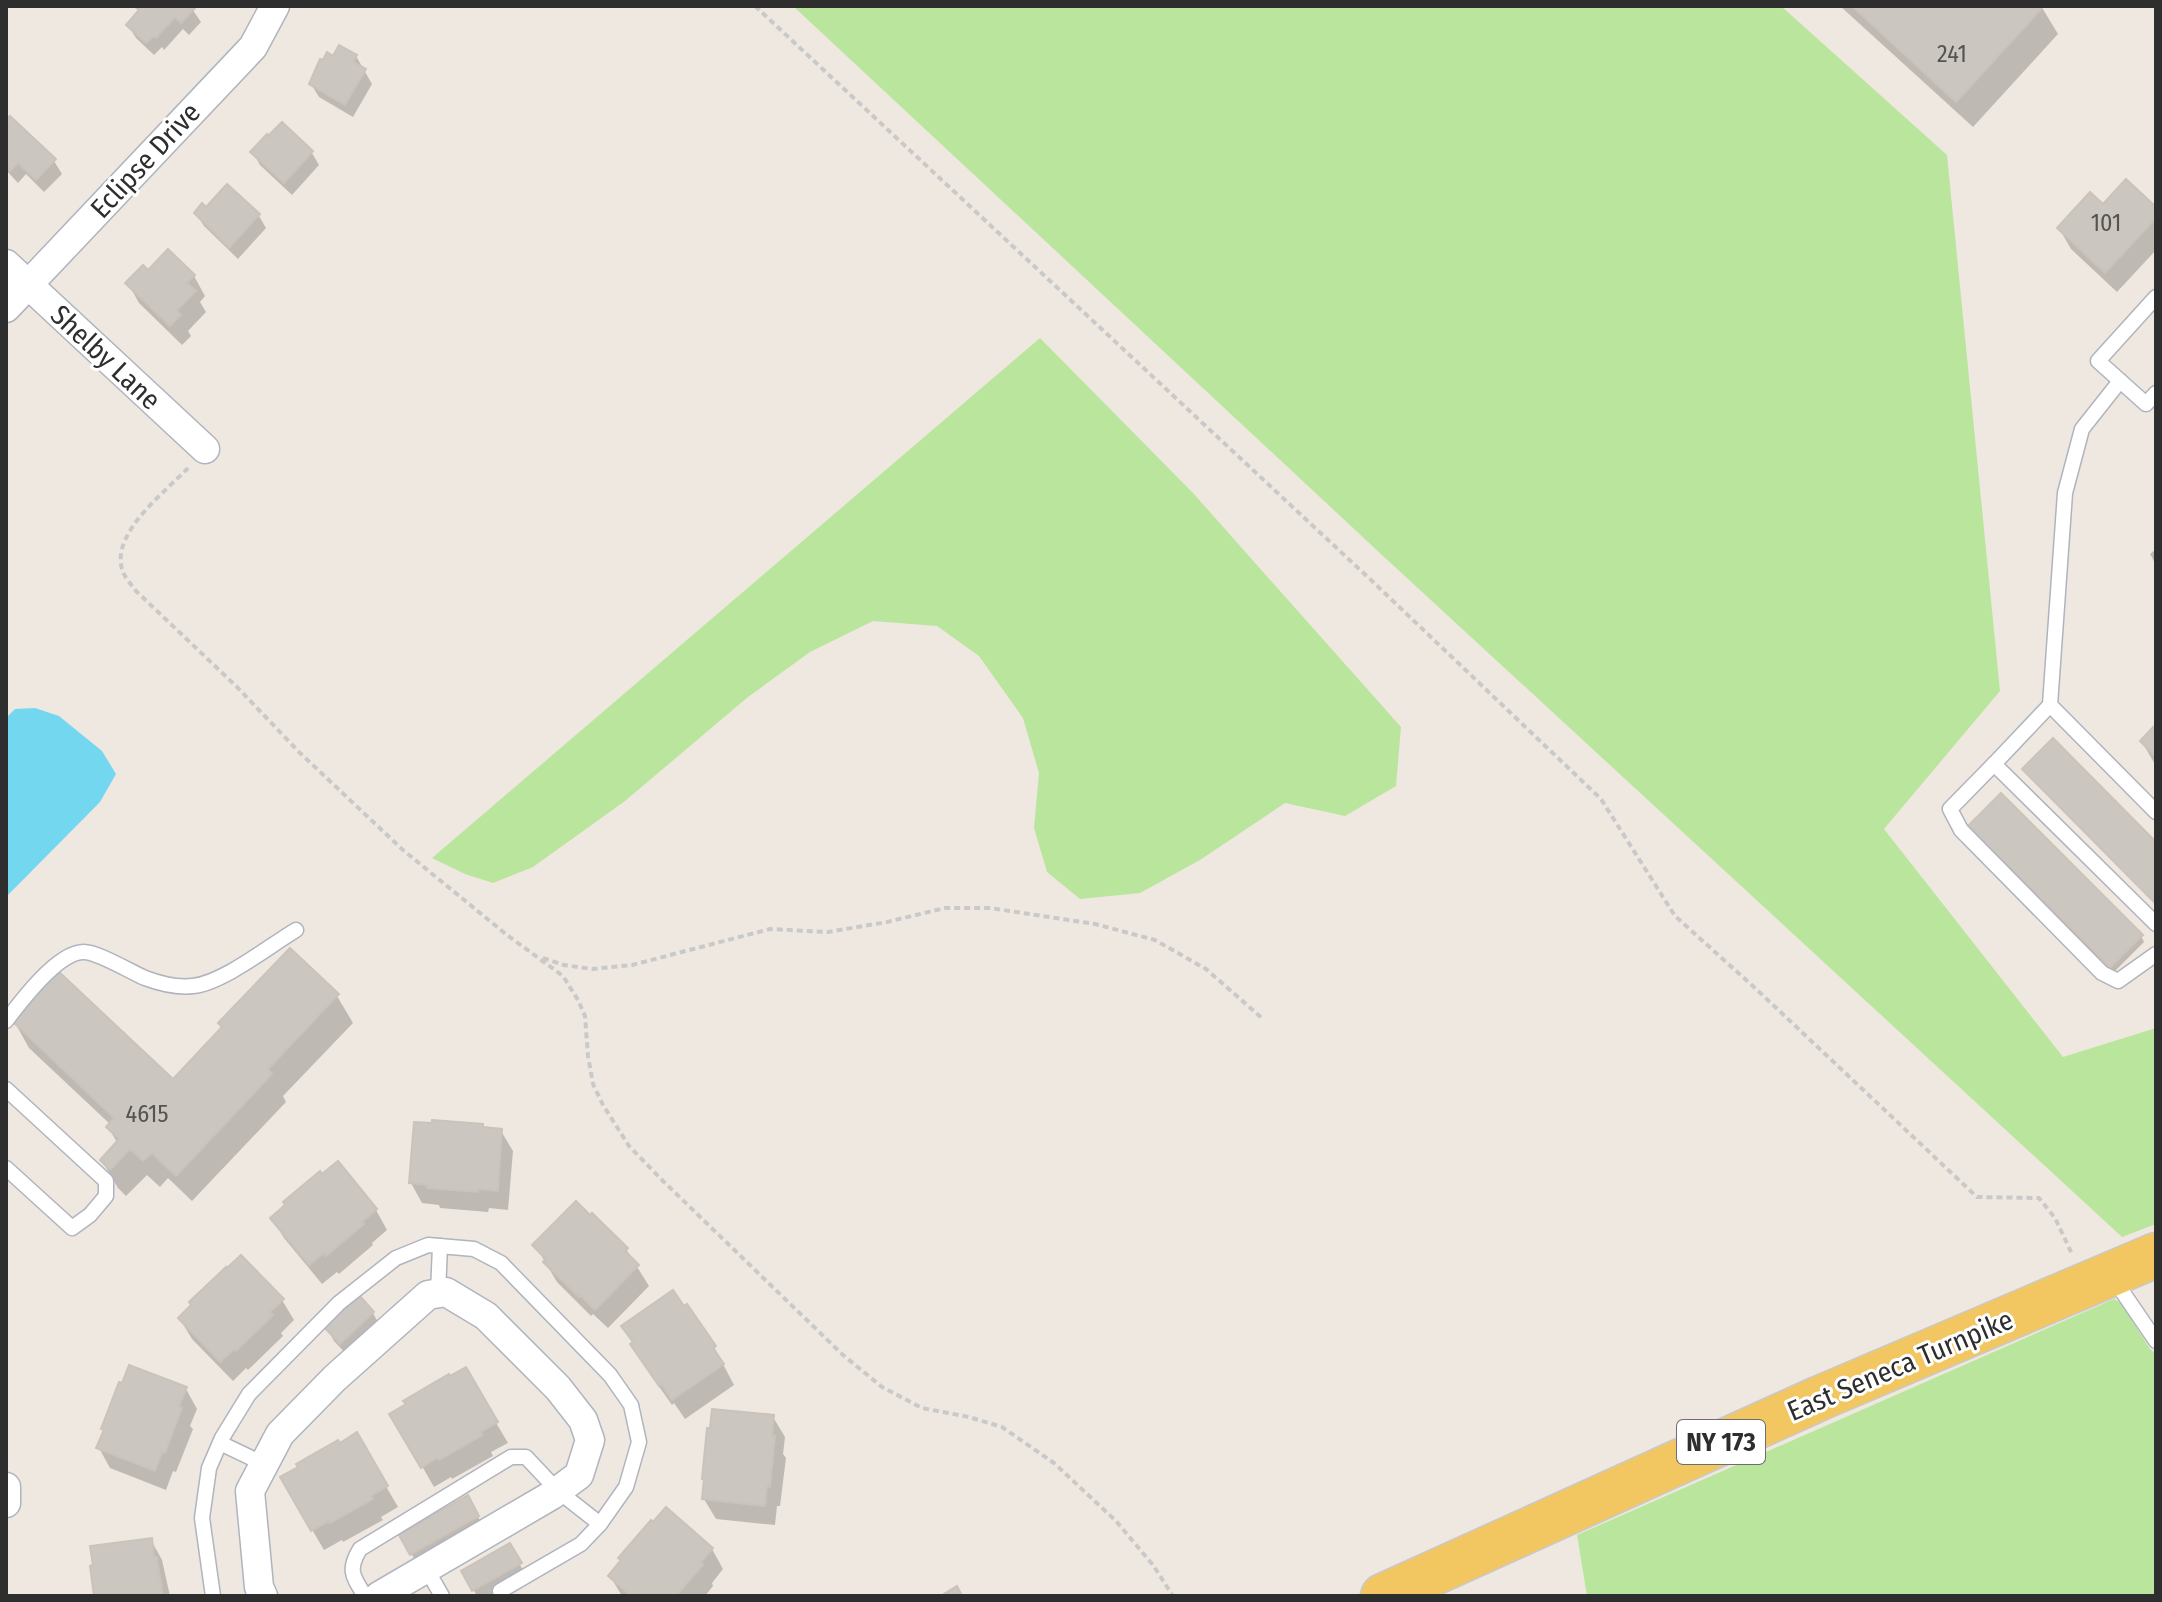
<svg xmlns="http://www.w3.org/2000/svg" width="2162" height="1602" font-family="'Fira Sans Condensed',sans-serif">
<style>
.green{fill:#bae59d}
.water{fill:#74d7f0}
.shadow{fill:#0003}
.building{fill:#cbc6bf;stroke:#cbc3ba;stroke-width:2}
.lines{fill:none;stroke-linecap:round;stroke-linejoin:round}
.lane-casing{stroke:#b0b4be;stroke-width:17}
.street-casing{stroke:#b0b4be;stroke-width:31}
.primary-casing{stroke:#c9c9c9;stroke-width:47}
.path{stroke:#c9c9c9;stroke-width:4;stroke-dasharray:6 4;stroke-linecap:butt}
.lane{stroke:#fff;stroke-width:14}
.street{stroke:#fff;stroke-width:28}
.primary{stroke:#f2c762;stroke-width:44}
.labels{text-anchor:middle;stroke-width:6;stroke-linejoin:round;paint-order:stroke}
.number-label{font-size:24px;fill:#555452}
.shield{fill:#fff;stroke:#6d6d6d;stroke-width:2}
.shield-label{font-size:26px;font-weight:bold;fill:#2e2e2e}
.street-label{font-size:28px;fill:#2e2e2e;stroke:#fff}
</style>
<rect width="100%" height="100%" fill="#efe8e0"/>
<!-- green -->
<g class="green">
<polygon points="793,6 1781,6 1947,155 2000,691 1884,829 2063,1057 2156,1028 2156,1224 2122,1237 1382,555"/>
<polygon points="1040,338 1193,493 1401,727 1396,786 1345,816 1285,803 1200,860 1140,893 1080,899 1047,872 1034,828 1039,773 1023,718 979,656 937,626 873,621 810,652 748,697 625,801 533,867 493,883 465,874 432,858"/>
<polygon points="2114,1299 2121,1303 2150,1349 2156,1354 2156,1596 1587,1596 1577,1535"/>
</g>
<!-- water -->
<polygon class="water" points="35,708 59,716 102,751 116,774 100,802 6,897 6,718 15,709"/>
<!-- shadow -->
<g class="shadow">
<polygon points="137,6 190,6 201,22 189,35 183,29 164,50 162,47 154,55 136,38 128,25 140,12"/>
<polygon points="1840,6 2041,6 2058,34 1973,127"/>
<polygon points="356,56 372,84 353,117 319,97 311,84 334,58"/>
<polygon points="6,123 54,161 62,174 44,192 26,174 18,183 6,170"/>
<polygon points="282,125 312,153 319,165 292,195 260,165 253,152"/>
<polygon points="227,187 259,216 266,228 238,259 204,226 196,213 206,209"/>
<polygon points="2156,210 2156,250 2117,292 2071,249 2059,228"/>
<polygon points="148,272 194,276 205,296 200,302 206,312 188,331 191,336 182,345 139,303 128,283"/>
<polygon points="2156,549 2156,565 2150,554"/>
<polygon points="2156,727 2156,766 2142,742"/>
<polygon points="1970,826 2141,936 2144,942 2114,972 1974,832"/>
<polygon points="290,951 337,996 353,1023 283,1096 286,1102 192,1201 168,1178 160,1187 147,1175 126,1196 118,1188 102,1161 118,1144 108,1127 111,1125 29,1048 14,1021 173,1082 224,1029"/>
<polygon points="484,1129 501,1131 513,1151 508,1210 489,1208 488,1212 440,1208 439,1205 422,1203 411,1183"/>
<polygon points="376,1210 387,1230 372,1243 373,1245 339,1274 337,1272 322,1284 284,1238 272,1218"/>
<polygon points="535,1245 626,1249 649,1286 608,1328 593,1314 591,1316 557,1282"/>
<polygon points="282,1300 294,1320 281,1333 283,1336 248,1370 246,1368 233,1381 192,1339 180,1319"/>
<polygon points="373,1313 380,1326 348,1356 334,1341 327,1328"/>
<polygon points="624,1327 714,1347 734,1385 685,1419 674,1403 672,1405 644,1365"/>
<polygon points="465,1370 508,1443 491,1452 493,1456 452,1479 451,1477 434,1487 392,1414"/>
<polygon points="186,1389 197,1409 190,1426 193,1429 176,1472 173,1471 166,1490 110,1468 99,1448 105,1432 103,1429"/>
<polygon points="773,1417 785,1437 783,1454 786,1458 780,1506 777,1506 775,1525 716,1519 704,1499 706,1483 704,1479"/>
<polygon points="356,1435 398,1507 381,1517 383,1520 343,1542 342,1540 324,1550 282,1478"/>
<polygon points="467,1498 485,1529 419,1567 401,1536"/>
<polygon points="151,1540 162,1560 170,1596 96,1596"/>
<polygon points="509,1546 527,1577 494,1596 477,1596 463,1572"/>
<polygon points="712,1549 723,1569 712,1583 713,1586 705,1596 622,1596 610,1576"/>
</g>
<!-- building -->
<g class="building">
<polygon points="134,6 193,6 195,8 181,23 175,17 156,38 154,36 146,43 126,25 139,10"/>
<polygon points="1852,6 2044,6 1956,102"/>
<polygon points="339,45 357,55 353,62 366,69 345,105 309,84 320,59 323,60 327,52 333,56"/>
<polygon points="10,116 56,159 36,180 18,163 10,171 6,167 6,120"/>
<polygon points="282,122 313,151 284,183 250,152 267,134 268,136"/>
<polygon points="2126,179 2156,207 2156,218 2105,273 2057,228 2090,192 2103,204"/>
<polygon points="227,184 260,214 229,248 194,213 202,203 206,207"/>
<polygon points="168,249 195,275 187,283 196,291 177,310 181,315 170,326 125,283 143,265 148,270"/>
<polygon points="2156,724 2156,757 2140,741"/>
<polygon points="2053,738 2156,842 2156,904 2022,769"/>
<polygon points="2001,793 2143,935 2110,968 1968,826"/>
<polygon points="290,948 339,994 268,1069 272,1074 176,1176 152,1153 143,1161 130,1149 110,1170 100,1160 119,1139 106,1127 114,1118 11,1020 58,971 173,1079 222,1027 218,1023"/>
<polygon points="432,1120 483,1124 483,1127 502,1129 498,1191 478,1189 478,1192 427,1188 427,1185 409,1183 414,1122 432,1123"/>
<polygon points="338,1161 377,1209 362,1222 364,1224 326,1256 324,1253 309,1265 270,1218 285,1205 283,1202 320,1171 322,1174"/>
<polygon points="576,1201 590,1215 592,1213 628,1248 625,1251 639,1265 595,1310 580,1295 579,1297 543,1262 546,1259 532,1245"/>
<polygon points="241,1255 284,1299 270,1312 273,1315 236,1351 234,1349 220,1362 178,1318 191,1305 189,1302 226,1267 227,1268"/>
<polygon points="673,1290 684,1306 687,1304 716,1346 713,1348 724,1364 672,1400 661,1384 659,1386 630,1344 633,1342 621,1326"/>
<polygon points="359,1295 374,1312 340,1344 324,1327"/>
<polygon points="129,1365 187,1387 179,1406 182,1408 165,1453 162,1452 155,1471 96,1448 104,1430 101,1429 119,1382 122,1383"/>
<polygon points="466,1367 498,1422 481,1432 483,1435 439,1460 437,1458 421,1468 389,1414 406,1404 403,1401 449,1374 450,1376"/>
<polygon points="712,1409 774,1415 772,1436 775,1436 770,1487 767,1486 765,1506 702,1499 704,1479 702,1479 707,1428 710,1428"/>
<polygon points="357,1432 388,1486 371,1496 373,1499 330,1523 329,1521 311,1531 280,1477 298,1467 296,1464 338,1440 340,1443"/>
<polygon points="468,1495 479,1516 410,1555 399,1535"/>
<polygon points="666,1507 713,1548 701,1562 703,1565 676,1596 631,1596 608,1576 621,1560 618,1558 651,1520 653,1522"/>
<polygon points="152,1538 154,1557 157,1557 163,1596 94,1596 90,1566 93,1565 90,1546"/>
<polygon points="510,1543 522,1563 472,1591 461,1571"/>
<polygon points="957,1586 962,1596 946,1596 944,1594"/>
</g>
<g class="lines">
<defs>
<g id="lane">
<polyline points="2156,297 2098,361 2146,404 2156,393"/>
<polyline points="2120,381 2082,429 2065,493 2050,705 2156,812"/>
<polyline points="2050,705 1994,764 2156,924"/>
<polyline points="1994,764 1950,809 1961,830 2102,973 2118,981 2156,954"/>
<path d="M 6,1021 C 21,1001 57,953 83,952 C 96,951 131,972 145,978 C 161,984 176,988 193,986 C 223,983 269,946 296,930"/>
<polyline points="6,1089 106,1181 106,1196 90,1215 72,1228 6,1168"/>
<polyline points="2113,1278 2156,1341"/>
<polyline points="438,1293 440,1246"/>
<polyline points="220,1443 264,1464"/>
<polyline points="426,1568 442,1596"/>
<polyline points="500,1591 581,1544 600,1524"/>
<path d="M 213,1596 L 202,1518 L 209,1468 L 222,1438 L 249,1394 L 339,1303 L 396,1258 L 428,1245 L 474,1249 L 501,1263 L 610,1375 L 631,1405 L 639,1442 L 626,1487 L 600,1524 L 558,1491 L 526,1457 L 511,1457 L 360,1549 C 347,1570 353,1577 365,1596"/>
</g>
<g id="street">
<polyline points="6,264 205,449"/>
<polyline points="6,308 253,47 275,6"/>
<polyline points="6,1487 6,1503"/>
<polyline points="263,1596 259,1587 250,1491 280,1434 335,1378 428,1295 446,1292 486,1316 558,1388 583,1420 590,1440 579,1475 552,1495 379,1596"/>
</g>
<polyline id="primary" points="1383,1596 1820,1398 2156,1255"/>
</defs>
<!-- lane casing -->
<use href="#lane" class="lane-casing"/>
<!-- street casing -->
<use href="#street" class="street-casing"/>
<!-- primary casing -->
<use href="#primary" class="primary-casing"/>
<!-- path -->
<g class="path">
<polyline points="755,6 1371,580 1601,799 1675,916 1755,988 1977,1197 2039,1198 2055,1218 2072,1254"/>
<path d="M 188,468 C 166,491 116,529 121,564 C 122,575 130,583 136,591 L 236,686 L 299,752 L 403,850 L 507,935 L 563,976 L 578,1000 L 585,1016 L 588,1056 L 593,1084 L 603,1105 L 629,1146 L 663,1181 L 843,1355 L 882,1387 L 922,1408 L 969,1417 L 1002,1427 L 1054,1463 L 1116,1521 L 1153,1565 L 1173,1596"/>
<polyline points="543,958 564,965 592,969 632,965 770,929 828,932 887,922 945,908 990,908 1095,924 1155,940 1206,969 1263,1019"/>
</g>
<!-- lane -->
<use href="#lane" class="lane"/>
<!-- street -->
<use href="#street" class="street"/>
<!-- primary -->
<use href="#primary" class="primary"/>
</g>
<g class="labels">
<!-- number labels -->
<g class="number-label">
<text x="1952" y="62">241</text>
<text x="2106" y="231">101</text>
<text x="147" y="1122">4615</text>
</g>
<!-- shield labels -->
<rect class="shield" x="1677" y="1420" width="88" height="44" rx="6"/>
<g class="shield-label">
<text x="1721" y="1451">NY 173</text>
</g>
<!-- street labels -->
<g class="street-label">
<text transform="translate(145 160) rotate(-47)" y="10">Eclipse Drive</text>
<text transform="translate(106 357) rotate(43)" y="10">Shelby Lane</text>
<text transform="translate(1900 1365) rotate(-23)" y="10">East Seneca Turnpike</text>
</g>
</g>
<!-- border -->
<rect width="2162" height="1602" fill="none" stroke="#2e2e2e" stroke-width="16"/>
</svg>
